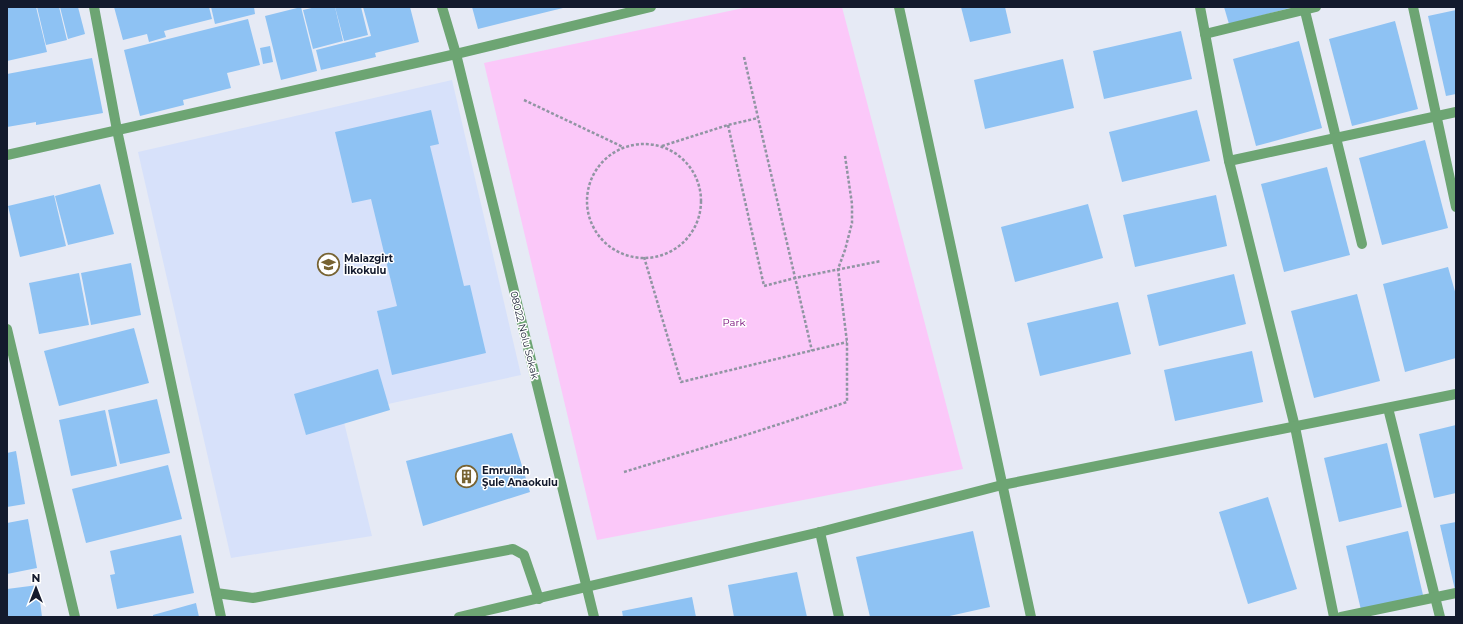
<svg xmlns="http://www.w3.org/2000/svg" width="1463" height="624" font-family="Montserrat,sans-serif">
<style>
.built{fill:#d7e1fa}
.green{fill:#fbc8f9}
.building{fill:#8ec2f3}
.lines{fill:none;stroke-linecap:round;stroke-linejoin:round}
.path{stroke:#9095a3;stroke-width:2.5;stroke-dasharray:3 2;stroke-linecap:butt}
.minor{stroke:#6da573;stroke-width:10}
.labels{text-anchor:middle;stroke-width:3;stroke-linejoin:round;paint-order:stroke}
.poi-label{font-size:10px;font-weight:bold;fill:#131a2d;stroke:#fff;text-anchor:start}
.park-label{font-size:10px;fill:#710173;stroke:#fff}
.street-label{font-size:10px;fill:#131a2d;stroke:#fff}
</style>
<rect width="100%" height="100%" fill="#e6eaf5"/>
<!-- built -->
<polygon class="built" points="452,80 521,375 342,414 372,536 231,558 138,152"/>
<!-- green -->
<polygon class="green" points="748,7 842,7 963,469 597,540 484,63"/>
<!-- building -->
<g class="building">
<polygon points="7,7 36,7 47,52 7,61"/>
<polygon points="37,7 59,7 67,40 46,45"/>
<polygon points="60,7 78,7 85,34 68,39"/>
<polygon points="114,7 209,7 212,19 164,31 166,37 149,42 147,34 123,40"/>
<polygon points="211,7 254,7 255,14 215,24"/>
<polygon points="301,7 317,71 281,80 265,16"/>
<polygon points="316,7 335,7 343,41 313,49 303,10"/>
<polygon points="335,7 361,7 368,35 344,41"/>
<polygon points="363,7 410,7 419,42 375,53 376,57 321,70 316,50 371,36"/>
<polygon points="472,7 563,7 563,8 478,29"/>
<polygon points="961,7 1005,7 1011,33 970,42"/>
<polygon points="1224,7 1290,7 1290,8 1229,24"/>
<polygon points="1456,10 1456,94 1446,96 1428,16"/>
<polygon points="248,19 260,65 227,73 231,88 183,100 184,105 140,116 124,50"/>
<polygon points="1395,21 1418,109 1352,126 1329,39"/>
<polygon points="1181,31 1192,79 1104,99 1093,51"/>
<polygon points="1299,41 1322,128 1256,146 1233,59"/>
<polygon points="270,46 273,62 263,64 260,48"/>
<polygon points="92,58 103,113 36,125 36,122 7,127 7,74"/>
<polygon points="1063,59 1074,108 985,129 974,80"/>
<polygon points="431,110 439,144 430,146 464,286 470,285 486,353 392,375 377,311 397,306 371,199 352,203 335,132"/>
<polygon points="1197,110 1210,161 1122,182 1109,132"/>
<polygon points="1425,140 1448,228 1382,245 1359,158"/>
<polygon points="1327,167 1350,255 1284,272 1261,184"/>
<polygon points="100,184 114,234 68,245 55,196"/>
<polygon points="54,195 66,246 20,257 8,206"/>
<polygon points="1216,195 1227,246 1135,267 1123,215"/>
<polygon points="1088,204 1103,258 1015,282 1001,227"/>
<polygon points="131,263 141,315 91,325 81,273"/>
<polygon points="1448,267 1456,295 1456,358 1405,372 1383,284"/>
<polygon points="79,273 89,325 39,334 29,283"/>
<polygon points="1234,274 1246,324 1159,346 1147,295"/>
<polygon points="1357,294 1380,381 1314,398 1291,311"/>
<polygon points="1118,302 1131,354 1040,376 1027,323"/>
<polygon points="134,328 149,383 59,406 44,351"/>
<polygon points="1252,351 1263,402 1175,421 1164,370"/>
<polygon points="378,369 390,410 306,435 294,394"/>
<polygon points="157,399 170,453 120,464 108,410"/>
<polygon points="105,410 117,466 71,476 59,420"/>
<polygon points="1456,425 1456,493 1434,498 1419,434"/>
<polygon points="512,433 530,492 423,526 406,461"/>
<polygon points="1387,443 1402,507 1339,522 1324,458"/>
<polygon points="16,451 25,504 7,507 7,453"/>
<polygon points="168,465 182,519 86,543 72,489"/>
<polygon points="1268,497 1297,589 1248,604 1219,512"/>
<polygon points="28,519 37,568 7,574 7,523"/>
<polygon points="1456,522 1456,590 1455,590 1440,525"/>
<polygon points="973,531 990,607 945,617 870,617 856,557"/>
<polygon points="1408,531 1423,595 1361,610 1346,546"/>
<polygon points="181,535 194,593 117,609 110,575 115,574 110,551"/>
<polygon points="797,572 807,617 734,617 728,585"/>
<polygon points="38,585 42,617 7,617 7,589"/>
<polygon points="692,597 696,617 623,617 622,611"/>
<polygon points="196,603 199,617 153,617 153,615"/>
</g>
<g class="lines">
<!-- path -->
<g class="path">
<polyline points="744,57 812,351"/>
<polyline points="524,100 623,147"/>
<polyline points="728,125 764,286 795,278 881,261"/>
<circle cx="644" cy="201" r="57"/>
<polyline points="662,146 728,125 758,118"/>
<polyline points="644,257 681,382 847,342"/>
<polyline points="624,472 752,433 847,402 847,342 838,269 845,250 852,223 852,204 845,156"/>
</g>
<!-- minor -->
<g class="minor">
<polyline points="94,7 117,130 221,617"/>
<polyline points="442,7 456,54 594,617"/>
<polyline points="899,7 1031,617"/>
<polyline points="1200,7 1229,161 1295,427 1334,617"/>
<polyline points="1304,7 1362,244"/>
<polyline points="1413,7 1456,207"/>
<polyline points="1205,34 1316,7"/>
<polyline points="7,155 456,54 651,7"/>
<polyline points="1229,161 1456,112"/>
<polyline points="7,329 75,617"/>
<polyline points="1388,408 1440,617"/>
<polyline points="820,532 839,617"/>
<polyline points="216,593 253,598 513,549 524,555 539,599"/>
<polyline points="459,617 820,532 1002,485 1456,394"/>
<polyline points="1341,617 1456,593"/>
</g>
</g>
<!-- icons -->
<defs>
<symbol id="school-ring" viewBox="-11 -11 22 22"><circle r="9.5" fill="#fff" stroke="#776332" stroke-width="1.5"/><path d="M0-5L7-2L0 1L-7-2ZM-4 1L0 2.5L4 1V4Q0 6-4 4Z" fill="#776332"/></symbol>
<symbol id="building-ring" viewBox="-11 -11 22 22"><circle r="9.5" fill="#fff" stroke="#776332" stroke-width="1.5"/><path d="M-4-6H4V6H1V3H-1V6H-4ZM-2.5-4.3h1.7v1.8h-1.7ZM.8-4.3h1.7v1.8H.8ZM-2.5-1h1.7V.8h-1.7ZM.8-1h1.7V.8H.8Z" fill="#776332"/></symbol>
</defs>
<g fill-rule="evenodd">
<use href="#school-ring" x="316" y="252" width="25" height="25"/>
<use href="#building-ring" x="454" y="464" width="25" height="25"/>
</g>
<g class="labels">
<!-- poi labels -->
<g class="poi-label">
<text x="344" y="262">Malazgirt<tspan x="344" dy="12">İlkokulu</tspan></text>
<text x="482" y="474">Emrullah<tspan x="482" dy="12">Şule Anaokulu</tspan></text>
</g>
<!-- park labels -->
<g class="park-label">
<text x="734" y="326">Park</text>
</g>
<!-- street labels -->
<g class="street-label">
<text transform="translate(525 335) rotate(76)" y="4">08022 Nolu Sokak</text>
</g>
</g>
<!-- border -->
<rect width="1463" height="624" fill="none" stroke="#131a2d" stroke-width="16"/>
<!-- north arrow -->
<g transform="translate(36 588)" stroke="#ffffff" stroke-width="3" paint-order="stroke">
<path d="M0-3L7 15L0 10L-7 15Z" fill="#131a2d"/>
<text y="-6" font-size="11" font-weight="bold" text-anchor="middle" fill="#131a2d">N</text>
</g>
</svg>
